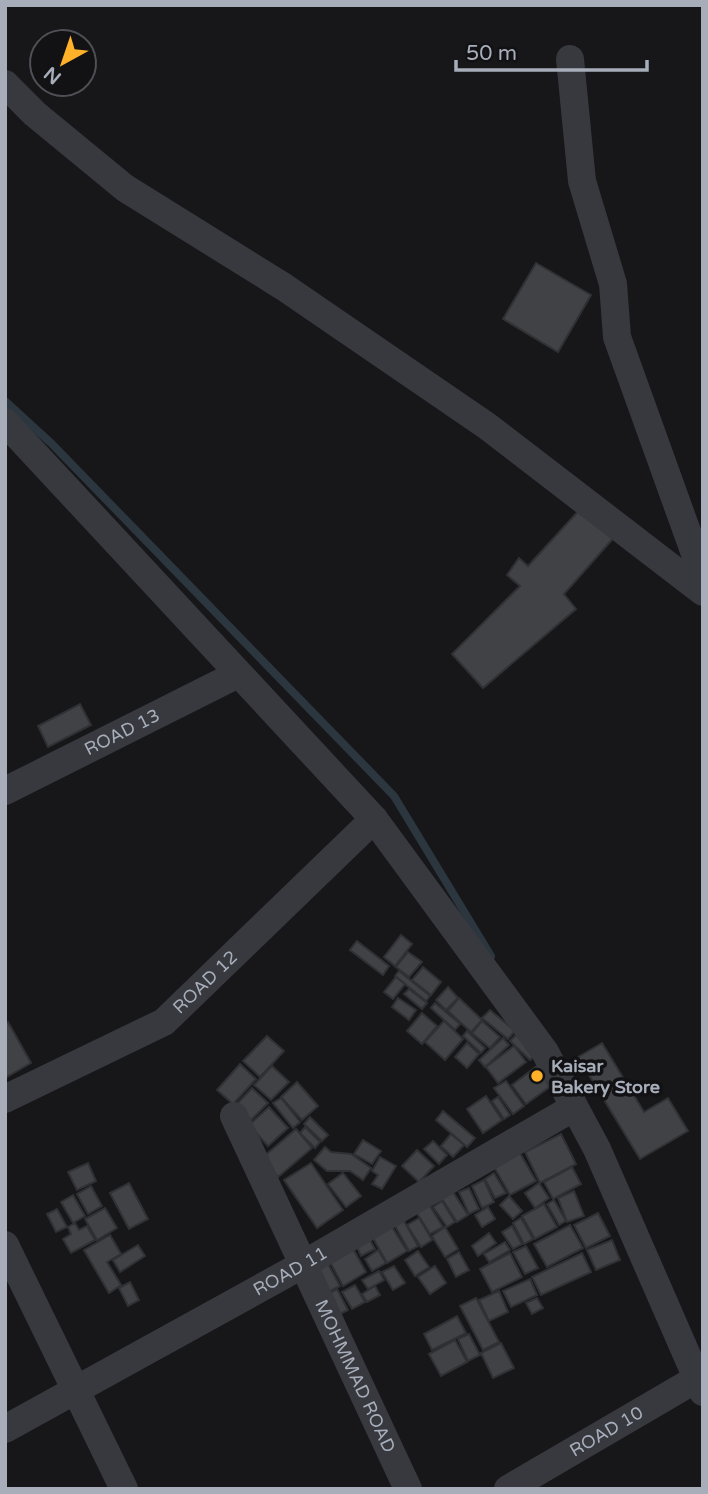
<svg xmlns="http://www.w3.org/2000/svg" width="708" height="1494" font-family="'Varela Round',sans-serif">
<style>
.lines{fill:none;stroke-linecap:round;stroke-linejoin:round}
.stream{stroke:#2b363f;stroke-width:8}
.building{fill:#404246;stroke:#303135;stroke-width:2}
.minor{stroke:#37393f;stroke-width:28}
.poi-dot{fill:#ffb229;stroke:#121214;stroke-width:2.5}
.labels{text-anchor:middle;stroke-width:7;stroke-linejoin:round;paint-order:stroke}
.street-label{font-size:18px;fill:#a7aeba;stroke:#121214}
.poi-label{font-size:18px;font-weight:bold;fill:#a7aeba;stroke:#121214;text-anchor:start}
</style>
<rect width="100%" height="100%" fill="#171719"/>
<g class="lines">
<!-- stream -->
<polyline class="stream" points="5,401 52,444 394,796 491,956"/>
</g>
<!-- building -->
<g class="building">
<polygon points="536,263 591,295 558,352 503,319"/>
<polygon points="583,506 617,534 564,594 576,609 483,688 452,654 520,586 507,575 519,558 528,566"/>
<polygon points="80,704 91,725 48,747 38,726"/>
<polygon points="401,935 412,944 395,966 384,957"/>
<polygon points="357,941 389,966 383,975 350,950"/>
<polygon points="408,952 422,962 409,977 396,967"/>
<polygon points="423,967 441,982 431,995 412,980"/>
<polygon points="399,971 430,996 426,1001 395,976"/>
<polygon points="396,977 405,984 393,999 384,992"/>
<polygon points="448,987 458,998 446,1010 436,1000"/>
<polygon points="409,989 427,1003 422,1009 404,994"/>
<polygon points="398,998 416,1010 409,1020 392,1007"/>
<polygon points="459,998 482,1020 471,1032 448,1011"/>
<polygon points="435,1003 460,1024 455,1030 431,1008"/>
<polygon points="490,1010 515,1031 508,1039 482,1018"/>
<polygon points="422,1013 437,1026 422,1044 407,1031"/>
<polygon points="444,1021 463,1039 445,1060 425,1042"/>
<polygon points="482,1021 500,1037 490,1048 472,1033"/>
<polygon points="8,1022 31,1063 5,1078 5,1024"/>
<polygon points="467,1031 485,1048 481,1053 463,1036"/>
<polygon points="519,1032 539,1051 530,1060 510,1041"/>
<polygon points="267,1036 284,1051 260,1077 243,1061"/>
<polygon points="503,1038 509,1045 485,1067 479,1060"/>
<polygon points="467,1043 479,1054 467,1068 455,1057"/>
<polygon points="602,1043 644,1112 668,1098 688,1131 640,1159 578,1057"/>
<polygon points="514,1046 526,1062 498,1083 486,1067"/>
<polygon points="240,1064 256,1079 233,1104 217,1090"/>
<polygon points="272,1066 289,1082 271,1100 254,1085"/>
<polygon points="537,1066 551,1086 526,1104 512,1085"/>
<polygon points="506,1081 524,1106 513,1114 494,1088"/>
<polygon points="297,1082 318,1106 302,1120 281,1097"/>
<polygon points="252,1088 268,1103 248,1123 233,1108"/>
<polygon points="486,1096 502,1120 483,1133 467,1109"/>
<polygon points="498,1097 510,1115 504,1119 492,1101"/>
<polygon points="281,1098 300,1122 293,1128 273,1103"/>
<polygon points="269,1107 288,1128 268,1146 249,1125"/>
<polygon points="443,1111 475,1138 467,1147 436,1120"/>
<polygon points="310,1117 328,1135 322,1141 304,1124"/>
<polygon points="305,1127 320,1142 315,1148 300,1133"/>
<polygon points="296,1129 312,1148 278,1177 262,1158"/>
<polygon points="451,1134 464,1145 453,1157 441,1146"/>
<polygon points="561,1134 576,1164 540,1183 525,1152"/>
<polygon points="363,1140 381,1151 372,1164 354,1154"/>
<polygon points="433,1141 447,1155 439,1164 424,1149"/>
<polygon points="325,1147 331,1152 351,1154 371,1168 363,1180 350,1171 327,1171 314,1160"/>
<polygon points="417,1150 434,1166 419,1182 402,1166"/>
<polygon points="520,1153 536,1181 510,1195 494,1167"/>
<polygon points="380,1157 396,1166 382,1189 372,1184 378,1175 372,1171"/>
<polygon points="88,1163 96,1181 77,1190 68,1172"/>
<polygon points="311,1163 343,1210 317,1228 284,1180"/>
<polygon points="572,1167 581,1184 553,1199 544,1182"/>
<polygon points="343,1173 361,1196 346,1207 328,1184"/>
<polygon points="494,1173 506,1193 495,1198 485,1179"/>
<polygon points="484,1180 494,1202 482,1208 472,1186"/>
<polygon points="129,1183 148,1219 129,1229 110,1193"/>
<polygon points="539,1183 549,1198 535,1208 525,1193"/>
<polygon points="91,1186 102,1206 88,1214 77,1194"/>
<polygon points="469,1188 479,1209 469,1214 459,1192"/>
<polygon points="574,1191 584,1216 567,1222 558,1198"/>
<polygon points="453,1192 468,1215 457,1222 442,1199"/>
<polygon points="73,1195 85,1216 73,1223 61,1202"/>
<polygon points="509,1196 522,1211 513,1219 500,1205"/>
<polygon points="554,1200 566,1221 559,1225 547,1204"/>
<polygon points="442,1201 455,1222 447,1227 433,1207"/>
<polygon points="428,1203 443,1227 430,1234 415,1210"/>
<polygon points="544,1204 557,1227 535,1239 522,1216"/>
<polygon points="488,1207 495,1219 482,1227 475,1215"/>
<polygon points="105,1208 117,1228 97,1240 85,1219"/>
<polygon points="57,1209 67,1227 56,1232 47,1214"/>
<polygon points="598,1213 610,1236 586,1248 574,1225"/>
<polygon points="419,1218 432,1240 421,1247 407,1225"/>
<polygon points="521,1218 533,1239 524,1244 513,1223"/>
<polygon points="404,1221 418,1246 409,1251 395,1226"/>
<polygon points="75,1223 79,1230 87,1226 95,1240 71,1253 63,1239 71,1234 68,1227"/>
<polygon points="570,1225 583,1248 547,1267 534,1244"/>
<polygon points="512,1226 522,1244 513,1249 502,1232"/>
<polygon points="392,1227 407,1251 387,1263 373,1238"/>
<polygon points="445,1227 458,1249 445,1257 432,1236"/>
<polygon points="489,1233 496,1243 478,1256 472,1246"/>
<polygon points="110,1235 121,1254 107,1262 121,1285 109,1293 84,1250"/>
<polygon points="369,1238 375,1249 361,1256 356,1245"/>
<polygon points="612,1240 620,1260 596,1270 587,1250"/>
<polygon points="505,1242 510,1250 489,1262 484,1254"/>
<polygon points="138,1245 145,1256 120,1272 113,1260"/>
<polygon points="526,1246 538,1268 525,1274 513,1252"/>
<polygon points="352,1247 366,1272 343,1286 329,1260"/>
<polygon points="378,1250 386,1263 372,1271 365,1259"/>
<polygon points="418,1251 429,1267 415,1276 405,1260"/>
<polygon points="459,1252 469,1270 456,1277 447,1259"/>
<polygon points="510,1253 522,1277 492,1292 480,1269"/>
<polygon points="582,1253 591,1272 541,1295 532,1277"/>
<polygon points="327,1262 340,1286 321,1296 306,1270"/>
<polygon points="394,1266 405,1283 393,1290 382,1272"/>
<polygon points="435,1266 446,1283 430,1294 418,1277"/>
<polygon points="379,1271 384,1280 368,1289 362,1280"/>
<polygon points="530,1279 537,1295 511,1307 503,1291"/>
<polygon points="130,1282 139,1300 128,1306 119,1288"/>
<polygon points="355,1285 365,1302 352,1309 342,1292"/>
<polygon points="375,1286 380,1295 367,1302 362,1294"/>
<polygon points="337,1289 348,1310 332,1318 322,1297"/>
<polygon points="499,1291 508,1312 489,1321 479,1300"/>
<polygon points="476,1298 499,1342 483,1350 460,1306"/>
<polygon points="537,1298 543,1308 532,1314 526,1303"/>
<polygon points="457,1316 466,1333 432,1350 424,1334"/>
<polygon points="469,1334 480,1355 468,1361 458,1339"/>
<polygon points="455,1340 467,1362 441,1376 429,1354"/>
<polygon points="501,1343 514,1368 493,1378 481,1353"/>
</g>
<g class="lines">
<!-- minor -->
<g class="minor">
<polyline points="570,59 582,181 613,284 617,337 703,576"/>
<polyline points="5,84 35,114 125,188 284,287 487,426 703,592"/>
<polyline points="5,422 374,819 545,1052 597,1149 703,1392"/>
<path id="s1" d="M 5,791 L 238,674"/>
<path id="s2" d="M 5,1099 L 164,1022 L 374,819"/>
<path id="s3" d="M 234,1116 L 408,1489"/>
<polyline points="5,1245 124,1489"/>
<path id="s4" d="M 5,1429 L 302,1265 L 573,1108"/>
<path id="s5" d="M 508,1489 L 703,1375"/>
</g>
</g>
<!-- markers -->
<circle class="poi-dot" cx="537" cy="1076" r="7"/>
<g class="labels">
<!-- street labels -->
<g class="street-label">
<text dy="6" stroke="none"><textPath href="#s1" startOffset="131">ROAD 13</textPath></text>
<text dy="6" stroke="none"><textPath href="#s2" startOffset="234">ROAD 12</textPath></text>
<text dy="6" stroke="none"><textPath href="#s4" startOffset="326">ROAD 11</textPath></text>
<text dy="6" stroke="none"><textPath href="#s3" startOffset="287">MOHMMAD ROAD</textPath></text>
<text dy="6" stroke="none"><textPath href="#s5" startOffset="114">ROAD 10</textPath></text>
</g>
<!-- poi labels -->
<g class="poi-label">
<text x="551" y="1072">Kaisar<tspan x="551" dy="21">Bakery Store</tspan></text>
</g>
</g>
<!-- border -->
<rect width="708" height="1494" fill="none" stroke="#a7aeba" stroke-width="14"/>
<!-- north arrow -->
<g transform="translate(63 63) rotate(220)"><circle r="33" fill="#121214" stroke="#4e5056" stroke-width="2"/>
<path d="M0-5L12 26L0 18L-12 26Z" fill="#ffb229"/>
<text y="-10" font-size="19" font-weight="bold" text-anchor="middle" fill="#a7aeba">N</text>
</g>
<!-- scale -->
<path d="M456 60v10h191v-10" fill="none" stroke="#a7aeba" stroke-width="3.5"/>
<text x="466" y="60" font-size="21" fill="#a7aeba" stroke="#121214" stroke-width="5" paint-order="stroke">50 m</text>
</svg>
